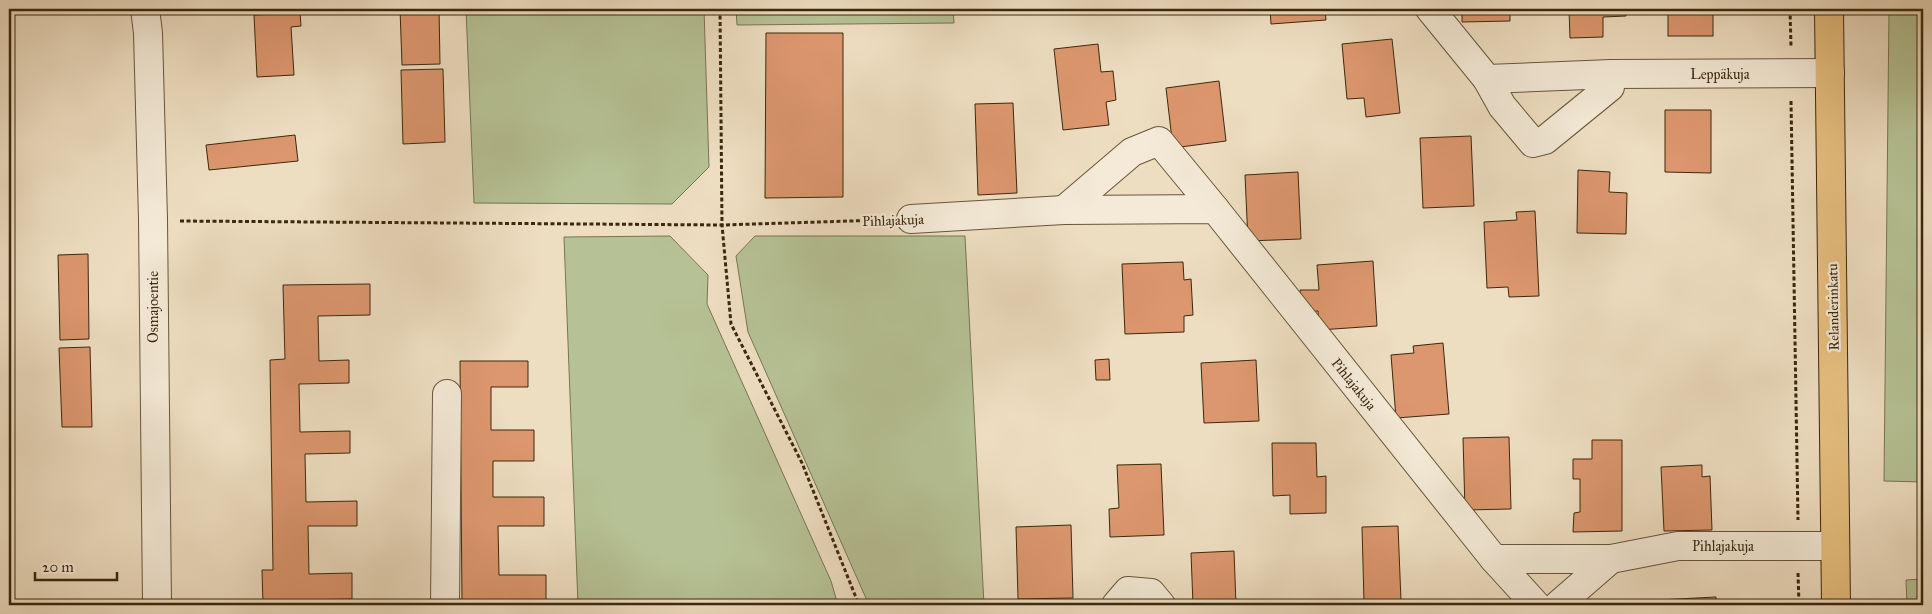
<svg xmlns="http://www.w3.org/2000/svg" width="1932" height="614" font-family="'IM FELL Great Primer',serif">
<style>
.green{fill:#b6c295;stroke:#787552}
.building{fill:#dd976e;stroke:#3a280f}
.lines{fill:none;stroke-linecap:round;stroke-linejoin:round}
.minor-casing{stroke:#67563c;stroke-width:30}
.major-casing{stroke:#3a280f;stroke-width:30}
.path{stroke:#3a280f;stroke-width:3;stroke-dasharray:4 2.5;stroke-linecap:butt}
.minor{stroke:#f4ead7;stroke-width:28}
.major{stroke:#e7bf80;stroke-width:28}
.labels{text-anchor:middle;stroke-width:4.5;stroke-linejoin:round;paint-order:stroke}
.street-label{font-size:14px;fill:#3a280f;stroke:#f4ead7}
</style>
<rect width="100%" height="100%" fill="#eedec1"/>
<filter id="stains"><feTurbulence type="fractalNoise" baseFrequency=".004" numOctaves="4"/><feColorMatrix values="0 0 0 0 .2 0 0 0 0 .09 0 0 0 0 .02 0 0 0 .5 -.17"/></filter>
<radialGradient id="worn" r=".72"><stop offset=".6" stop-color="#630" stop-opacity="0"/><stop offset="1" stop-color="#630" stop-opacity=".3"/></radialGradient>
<!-- green -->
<g class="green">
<polygon points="466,9 704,9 709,167 672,204 474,203"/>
<polygon points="736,9 953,9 954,23 737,25"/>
<polygon points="1889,9 1923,9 1923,482 1884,481"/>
<polygon points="670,236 708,275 707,304 831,581 838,605 578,605 564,237"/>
<polygon points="755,236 965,236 984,605 869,605 748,332 736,256"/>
<polygon points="1923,579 1923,605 1907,605 1906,580"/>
</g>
<!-- building -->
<g class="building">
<rect x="226" y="9" width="37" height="4"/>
<polygon points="400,9 439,9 440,64 402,65"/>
<polygon points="1270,9 1325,9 1326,20 1271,24"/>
<polygon points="1462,9 1510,9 1510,21 1462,22"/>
<polygon points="1569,9 1625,9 1626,16 1603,17 1603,37 1570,38"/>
<rect x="1668" y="9" width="45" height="27"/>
<polygon points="300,13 301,26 291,27 294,75 257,77 254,15"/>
<polygon points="766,33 843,33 843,197 765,198"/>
<polygon points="1392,39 1400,113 1366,117 1364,98 1347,99 1342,44"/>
<polygon points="1098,44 1101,72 1113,71 1116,100 1106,102 1109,125 1063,130 1054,49"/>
<polygon points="443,69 445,142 403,144 401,70"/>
<polygon points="1219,81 1226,141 1173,148 1166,88"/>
<polygon points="1013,103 1017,193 978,195 975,104"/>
<polygon points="1665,110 1711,110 1711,173 1665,172"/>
<polygon points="295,135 298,161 209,170 206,145"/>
<polygon points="1471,136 1474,206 1423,208 1420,138"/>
<polygon points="1578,170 1610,172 1609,192 1627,193 1626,234 1577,233"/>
<polygon points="1298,172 1301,239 1248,241 1245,175"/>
<polygon points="1535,211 1539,296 1509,297 1508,287 1487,288 1484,222 1517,220 1516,212"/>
<polygon points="88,254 89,339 60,340 58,255"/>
<polygon points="1373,261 1377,326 1319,330 1318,311 1301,312 1300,290 1319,290 1317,265"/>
<polygon points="1183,262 1184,280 1191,279 1193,315 1184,316 1184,332 1125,334 1122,264"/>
<polygon points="370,284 370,315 318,316 319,361 349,360 349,383 299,384 300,432 350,431 350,453 305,454 306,502 357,501 357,526 308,526 309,574 352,573 352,599 303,600 303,605 263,605 262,570 273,570 270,360 285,359 283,285"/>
<polygon points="1443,343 1449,414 1396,418 1391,355 1414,353 1413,346"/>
<polygon points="90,347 92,427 62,427 59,348"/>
<polygon points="1109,359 1110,380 1096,380 1095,360"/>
<polygon points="1256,360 1259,421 1204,423 1201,363"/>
<polygon points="460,361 528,361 528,387 491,387 491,430 534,430 534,461 493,461 493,497 544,497 544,526 498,526 499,575 546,575 546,605 462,605"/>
<polygon points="1509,437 1511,509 1465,510 1463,438"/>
<polygon points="1592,440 1622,440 1622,531 1573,532 1574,513 1580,512 1580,479 1573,479 1573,459 1592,459"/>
<polygon points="1272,443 1316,443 1317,477 1326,476 1326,513 1290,514 1290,495 1273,496"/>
<polygon points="1161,464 1164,535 1110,537 1109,509 1119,508 1117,465"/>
<polygon points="1702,465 1702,477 1710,476 1712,530 1664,531 1661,467"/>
<polygon points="1071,525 1073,598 1018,599 1016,527"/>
<polygon points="1398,526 1401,601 1364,602 1362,527"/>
<polygon points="1234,551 1236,605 1193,605 1191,553"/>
<polygon points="1716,597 1716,605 1658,605 1658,600"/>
</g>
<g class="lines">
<defs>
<g id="minor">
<polyline points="145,9 148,33 153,219 157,605"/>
<polyline points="1430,9 1487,79 1611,74 1830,73"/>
<polyline points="1487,79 1502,106 1533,143 1545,140 1610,87 1611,74"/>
<polyline points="1064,210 1132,152 1159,141 1215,209"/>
<polyline points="911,219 1064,210 1215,209 1494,559 1611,559 1678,546 1835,546"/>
<polyline points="1494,559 1536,605"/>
<polyline points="445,605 447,394"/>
<polyline points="1116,605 1128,591 1151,593 1161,605"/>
<polyline points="1558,605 1611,559"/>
</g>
<polyline id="major" points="1829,9 1836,605"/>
</defs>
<!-- minor casing -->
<use href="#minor" class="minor-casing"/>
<!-- major casing -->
<use href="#major" class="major-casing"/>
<!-- path -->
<g class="path">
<polyline points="720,9 722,225 731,324 802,463 859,605"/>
<polyline points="1790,9 1791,47"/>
<polyline points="1791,101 1798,520"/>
<polyline points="180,221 722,225 883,220"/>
<polyline points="1798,573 1799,605"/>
</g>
<!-- minor -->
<use href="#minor" class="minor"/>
<!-- major -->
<use href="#major" class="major"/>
</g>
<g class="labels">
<!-- street labels -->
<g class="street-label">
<text x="1720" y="79">Leppäkuja</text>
<text transform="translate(893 220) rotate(-2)" y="5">Pihlajakuja</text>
<text transform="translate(153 307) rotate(-90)" y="5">Osmajoentie</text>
<text transform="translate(1833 307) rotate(-91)" y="5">Relanderinkatu</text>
<text transform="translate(1354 384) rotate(51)" y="5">Pihlajakuja</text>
<text x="1723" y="551">Pihlajakuja</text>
</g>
</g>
<!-- margin -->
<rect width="1932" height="614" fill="none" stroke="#eedec1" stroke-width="30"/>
<rect x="10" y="10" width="1912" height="594" fill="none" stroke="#3a280f" stroke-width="2.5"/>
<rect x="15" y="15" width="1902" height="584" fill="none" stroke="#3a280f"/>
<!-- scale -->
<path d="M35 572v8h82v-8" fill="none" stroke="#3a280f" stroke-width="2.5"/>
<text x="42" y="572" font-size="15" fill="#3a280f" stroke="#f4ead7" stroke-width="4" paint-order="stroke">20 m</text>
<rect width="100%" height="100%" filter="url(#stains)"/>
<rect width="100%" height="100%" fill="url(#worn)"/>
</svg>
